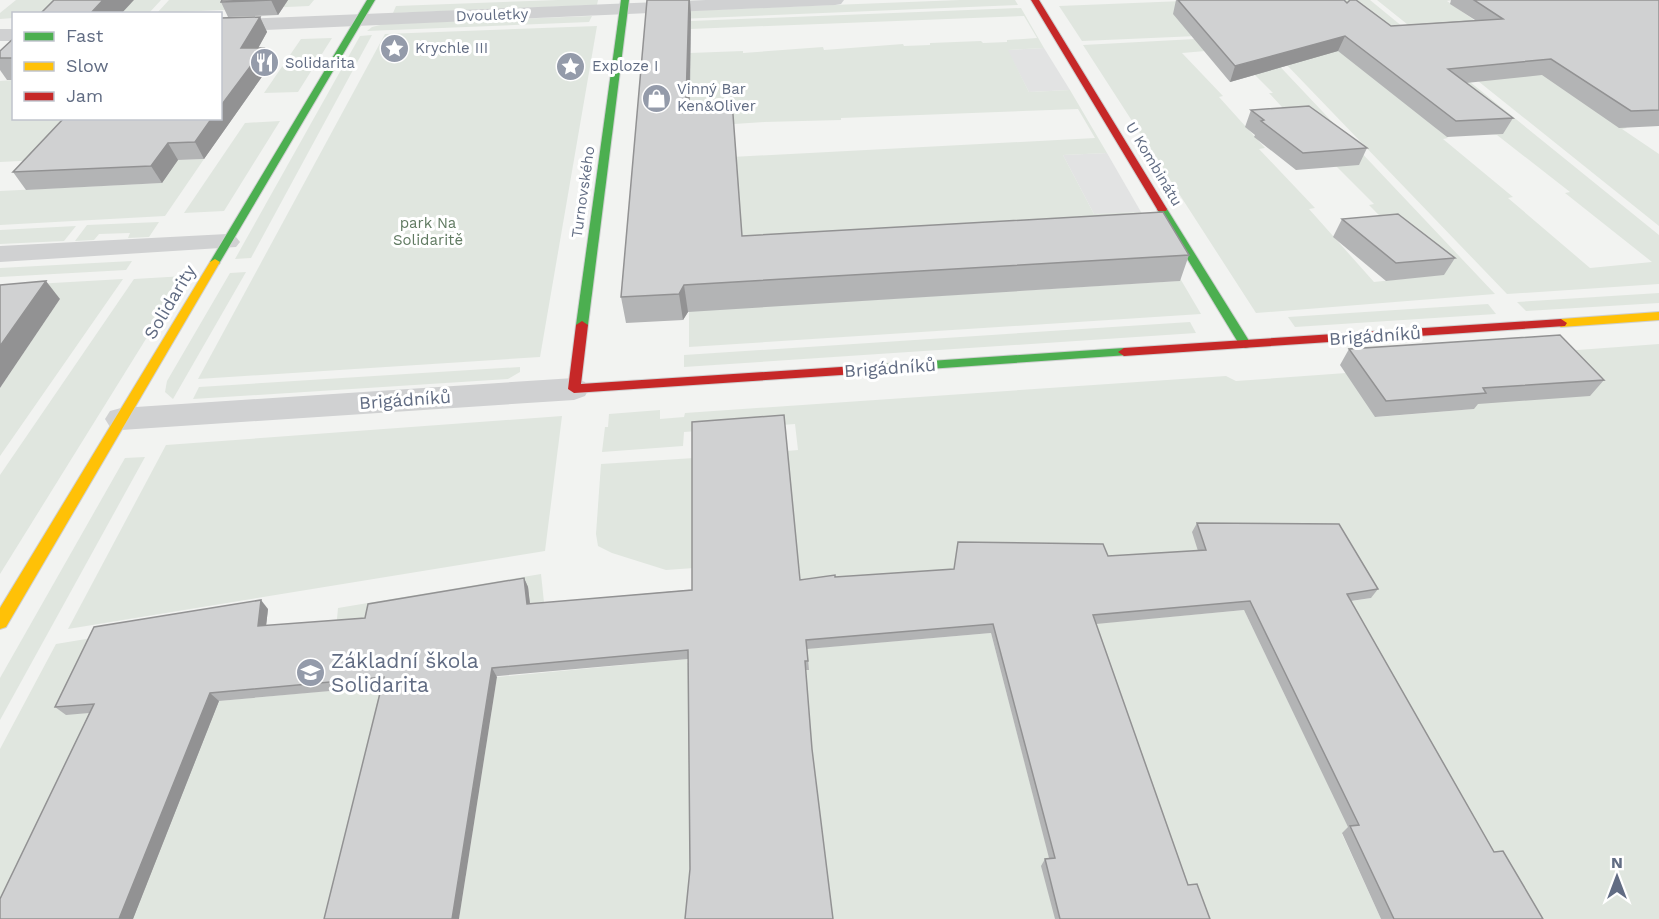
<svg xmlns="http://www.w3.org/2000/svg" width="1659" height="919" font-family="'Work Sans',sans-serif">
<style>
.built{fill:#e2e3e3}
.green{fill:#e0e6df;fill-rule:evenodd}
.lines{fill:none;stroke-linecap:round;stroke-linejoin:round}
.fast-casing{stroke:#cfd0d1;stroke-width:2}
.slow-casing{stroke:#cfd0d1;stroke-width:2}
.jam-casing{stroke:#cfd0d1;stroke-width:2}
.street{fill:#d0d1d2;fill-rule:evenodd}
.fast{fill:#4caf50;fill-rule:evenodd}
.slow{fill:#ffc107;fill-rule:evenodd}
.jam{fill:#c62828;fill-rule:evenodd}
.wall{fill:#b3b4b5}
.shaded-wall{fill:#929293}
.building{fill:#d0d1d2;stroke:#929293;stroke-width:1.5}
.labels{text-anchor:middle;stroke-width:6;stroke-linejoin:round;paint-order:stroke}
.far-street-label{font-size:15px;fill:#616c83;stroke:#fff}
.far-poi-label{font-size:15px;fill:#616c83;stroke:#fff;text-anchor:start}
.far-park-label{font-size:15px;fill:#607a61;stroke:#fff}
.street-label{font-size:18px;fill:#616c83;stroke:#fff}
.near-poi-label{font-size:21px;fill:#616c83;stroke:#fff;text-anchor:start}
</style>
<rect width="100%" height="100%" fill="#f2f3f1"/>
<!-- built -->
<g class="built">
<polygon points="1044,48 1070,90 1029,92 1007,50"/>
<polygon points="1107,153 1141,212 1094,214 1063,155"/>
</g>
<!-- green -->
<g class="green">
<polygon points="16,0 161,0 149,13 14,14 13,18 0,19 0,13"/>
<polygon points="169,0 314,0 309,6 157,13"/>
<polygon points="558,0 598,0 597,5 393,13 396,6"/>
<polygon points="960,0 1015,0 1018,5 654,20 655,12"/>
<polygon points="1208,0 1370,0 1403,27 1082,41 1059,6"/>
<polygon points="1377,0 1455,0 1447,1 1627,128 1622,129 1659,154 1659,226"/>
<polygon points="1021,8 1044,48 1008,50 1029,92 1070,90 1107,153 1063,155 1094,214 1141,212 1201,314 689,347 689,311 1179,281 688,239 713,158 1095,138 1078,109 841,118 841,120 764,122 689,127 690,53 743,51 743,53 823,47 824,50 903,44 904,46 930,45 930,43 981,41 983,43 1007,42 1007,40 1037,38 1024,16 690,29 691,21"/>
<polygon points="592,16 589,22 367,31 372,27 384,24"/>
<polygon points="597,26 540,357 198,379 385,34"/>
<path d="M 1407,31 L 1659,235 L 1659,284 L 1507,294 L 1260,37 ZM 1436,128 L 1501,135 L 1497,135 L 1570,192 L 1565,193 L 1652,262 L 1590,268 L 1508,198 L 1513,197 L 1443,139 L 1448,138 Z"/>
<polygon points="372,35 251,258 235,259 360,36"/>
<path d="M 1251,36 L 1495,294 L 1256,313 L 1083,45 ZM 1229,49 L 1273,93 L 1269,93 L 1337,167 L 1374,204 L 1369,205 L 1438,275 L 1374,282 L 1309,209 L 1315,208 L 1259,149 L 1265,148 L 1219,97 L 1223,96 L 1182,53 Z"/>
<polygon points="332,38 298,92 264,93 301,39"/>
<polygon points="13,80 14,118 91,119 143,155 0,162 0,81"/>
<polygon points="280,121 224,211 184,213 245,123"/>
<polygon points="204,159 165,216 0,225 0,191 162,183 178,160"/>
<polygon points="159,222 149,237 128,238 130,233 99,234 94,240 75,241 87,225"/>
<polygon points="76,226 64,241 0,244 0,230"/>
<polygon points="132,261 126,270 0,277 0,268"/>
<polygon points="246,272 173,399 165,392 167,381 230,273"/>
<polygon points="185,276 0,574 0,475 134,279"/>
<polygon points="123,279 0,456 0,388 60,299 0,304 0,286"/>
<polygon points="1659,293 1659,303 1526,311 1517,302"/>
<polygon points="1488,304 1496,314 1295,327 1288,317"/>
<polygon points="1190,322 1196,333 684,367 684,355"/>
<polygon points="1659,344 1659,919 1528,919 1340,603 1371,598 1208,559 957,551 966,577 800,589 787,451 798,450 795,424 684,432 683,446 602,452 605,427 608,427 609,414 660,410 660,419 684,417 685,413 1226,376 1236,381 1346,373 1377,417 1473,409 1470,405 1564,351"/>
<polygon points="520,367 520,372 508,379 193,399 199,387"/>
<polygon points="562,416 545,551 68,629 166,445"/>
<polygon points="145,457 0,720 0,678 125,458"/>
<polygon points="694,458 694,568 666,570 612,553 598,546 596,534 601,464"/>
<polygon points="541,574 545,612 336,630 338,608"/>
<polygon points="1244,610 1351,832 1342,834 1381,919 1202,919 1182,891 1090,624"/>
<polygon points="991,633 1051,864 1055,919 826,919 816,778 815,775 811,775 803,649"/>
<polygon points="104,636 66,714 104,712 0,919 0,749 56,644"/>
<polygon points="687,659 687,663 690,662 692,919 459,919 497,677"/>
<polygon points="390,685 333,919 133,919 219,701"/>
</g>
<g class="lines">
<defs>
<g id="fast">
<polygon points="367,0 375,0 220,262 219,264 211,264 210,262"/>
<polygon points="621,0 629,0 588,325 582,329 576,325"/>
<polygon points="1162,206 1167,209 1251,344 1249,347 1245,348 1239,344 1157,209"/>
<polygon points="1124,348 1130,352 1128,355 871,373 865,369 871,365"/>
</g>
<g id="slow">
<polygon points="215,259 220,262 6,627 0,629 0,608 210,262"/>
<polygon points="1659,312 1659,320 1561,327 1555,323 1561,319"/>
</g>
<g id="jam">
<polygon points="1031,0 1039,0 1167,209 1166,211 1158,211 1157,209"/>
<polygon points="1561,319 1567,323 1565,326 1124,356 1118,352 1124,348"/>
<polygon points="582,321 588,325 581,384 871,365 877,369 871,373 574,393 568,389 576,325"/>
</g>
</defs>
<!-- fast casing -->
<use href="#fast" class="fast-casing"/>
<!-- slow casing -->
<use href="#slow" class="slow-casing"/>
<!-- jam casing -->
<use href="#jam" class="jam-casing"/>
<!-- street -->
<g class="street">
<polygon points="706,0 844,0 841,4 835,5 220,32 220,20"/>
<rect x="0" y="29" width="14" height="12"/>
<polygon points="227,234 236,237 240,242 236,247 0,262 0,246"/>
<polygon points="574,378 585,382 589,389 585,396 574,400 121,430 110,427 105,419 110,411 121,408"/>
</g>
<!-- fast -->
<use href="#fast" class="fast"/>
<!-- slow -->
<use href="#slow" class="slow"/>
<!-- jam -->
<use href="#jam" class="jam"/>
</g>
<!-- wall -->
<g class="wall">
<polygon points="222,0 288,0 278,15 228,17 221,2"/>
<polygon points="1176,0 1344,0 1347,3 1391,26 1475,20 1450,4 1451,0 1659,0 1659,126 1619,128 1542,75 1466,83 1513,118 1503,134 1447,137 1338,51 1230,82 1173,14"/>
<polygon points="691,14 690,103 742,236 1189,255 1180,281 688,312 683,320 626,323 621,297"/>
<polygon points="260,17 267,32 258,48 264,48 271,64 204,159 178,160 162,183 26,190 13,172"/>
<polygon points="14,38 14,80 7,80 0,70 0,51"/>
<polygon points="1251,110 1367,148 1359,165 1296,170 1254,137 1255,135 1245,127"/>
<polygon points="1342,219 1455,258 1444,275 1386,281 1333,237"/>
<polygon points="1349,349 1604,380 1590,396 1478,404 1474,409 1375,417 1340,365"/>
<polygon points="1197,523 1378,589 1371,598 1351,601 1494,852 1543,919 1381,919 1342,833 1348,827 1244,610 1096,624 1188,885 1210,919 1055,919 1041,866 1045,859 1049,858 991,633 807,649 809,670 805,670 690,869 688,659 219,701 133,919 0,919 89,713 66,715 55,707 268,609 266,626 365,618 524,578 528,587 530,604 800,580 954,569 1108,556 1198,551 1192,532"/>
</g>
<!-- shaded-wall -->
<g class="shaded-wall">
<polygon points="103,0 134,0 121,14 90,14"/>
<polygon points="271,0 288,0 278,15"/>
<polygon points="689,0 690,0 691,14 689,127 686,103"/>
<polygon points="260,17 267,32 249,65 241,48"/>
<polygon points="1345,36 1338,51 1230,82 1235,66"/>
<polygon points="264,48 271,64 204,159 195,142 212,118 220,118 220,107"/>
<polygon points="168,143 178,160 162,183 151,166"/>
<polygon points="46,281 60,299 0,388 0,346"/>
<polygon points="684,285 688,312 683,320 679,294"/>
<polygon points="524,578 528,587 531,613 527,604"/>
<polygon points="261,600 268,609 265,635 258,626"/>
<polygon points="492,668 497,677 459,919 452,919"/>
<polygon points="210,693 219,701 133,919 119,919"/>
</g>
<!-- building -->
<g class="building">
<polygon points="54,0 103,0 90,14 40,14"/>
<polygon points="222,0 272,0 221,2"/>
<polygon points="647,0 689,0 686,103 732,101 742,236 1163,212 1189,255 684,285 679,294 621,297"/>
<polygon points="1178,0 1344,0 1347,3 1350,0 1356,0 1391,26 1503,19 1474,0 1659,0 1659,110 1631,111 1551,59 1448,69 1513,118 1456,121 1345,36 1235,66"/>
<polygon points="260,17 241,48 264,48 220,107 220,18"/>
<polygon points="14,38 14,58 0,58 0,51"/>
<polygon points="1309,106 1367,148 1303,153 1261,121 1264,120 1251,110"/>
<polygon points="64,118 212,118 195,142 168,143 151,166 13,172"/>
<polygon points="1398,214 1455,258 1396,263 1342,219"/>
<polygon points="46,281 0,346 0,285"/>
<polygon points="1560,335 1604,380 1483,388 1486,393 1386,401 1349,349"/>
<polygon points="784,415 800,580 835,575 835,577 954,569 958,542 1103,544 1108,556 1206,550 1197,523 1339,524 1378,589 1347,594 1494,852 1503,851 1543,919 1394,919 1350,826 1359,825 1250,601 1093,615 1188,885 1197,884 1210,919 1060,919 1045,859 1055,858 993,624 806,640 808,661 805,661 812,749 833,919 685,919 690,869 688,650 492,668 452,919 324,919 384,677 210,693 119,919 0,919 0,899 94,704 55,707 94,627 261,600 258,626 365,618 368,604 524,578 527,604 692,590 692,422"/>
</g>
<!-- icons -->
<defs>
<symbol id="sight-disc" viewBox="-11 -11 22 22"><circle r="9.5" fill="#949baa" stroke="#fff"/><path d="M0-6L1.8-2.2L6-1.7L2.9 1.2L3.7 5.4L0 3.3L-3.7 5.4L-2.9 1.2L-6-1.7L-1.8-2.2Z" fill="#fff"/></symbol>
<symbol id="restaurant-disc" viewBox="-11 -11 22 22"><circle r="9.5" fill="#949baa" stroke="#fff"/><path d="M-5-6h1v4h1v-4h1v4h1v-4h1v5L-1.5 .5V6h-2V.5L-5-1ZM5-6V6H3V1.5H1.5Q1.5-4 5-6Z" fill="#fff"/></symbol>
<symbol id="shop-disc" viewBox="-11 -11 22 22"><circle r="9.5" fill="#949baa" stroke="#fff"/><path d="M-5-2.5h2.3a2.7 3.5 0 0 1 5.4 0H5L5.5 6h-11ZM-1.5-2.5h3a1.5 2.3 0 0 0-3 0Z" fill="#fff"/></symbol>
<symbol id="school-disc" viewBox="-11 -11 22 22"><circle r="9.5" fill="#949baa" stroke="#fff"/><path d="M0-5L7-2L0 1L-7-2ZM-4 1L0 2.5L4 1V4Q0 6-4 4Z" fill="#fff"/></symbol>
</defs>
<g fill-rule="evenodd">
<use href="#sight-disc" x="378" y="32" width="33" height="33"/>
<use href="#restaurant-disc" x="248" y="46" width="33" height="33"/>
<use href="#sight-disc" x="554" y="50" width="33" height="33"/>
<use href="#shop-disc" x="640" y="82" width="33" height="33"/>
<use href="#school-disc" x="294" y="656" width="33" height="33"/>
</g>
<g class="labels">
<!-- far-street labels -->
<g class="far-street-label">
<text transform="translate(492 15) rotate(-2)" y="5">Dvouletky</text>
<text transform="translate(1154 164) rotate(59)" y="5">U Kombinátu</text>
<text transform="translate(583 192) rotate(-82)" y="5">Turnovského</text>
</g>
<!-- far-poi labels -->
<g class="far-poi-label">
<text x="415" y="53">Krychle III</text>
<text x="285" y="68">Solidarita</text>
<text x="592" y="71">Exploze I</text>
<text x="677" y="94">Vinný Bar<tspan x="677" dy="17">Ken&amp;Oliver</tspan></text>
</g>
<!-- far-park labels -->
<g class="far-park-label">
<text x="428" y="228">park Na<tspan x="428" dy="17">Solidaritě</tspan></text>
</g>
<!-- street labels -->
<g class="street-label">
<text transform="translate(170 302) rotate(-59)" y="6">Solidarity</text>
<text transform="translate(1375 336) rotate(-4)" y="6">Brigádníků</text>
<text transform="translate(890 368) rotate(-4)" y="6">Brigádníků</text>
<text transform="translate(405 400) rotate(-4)" y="6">Brigádníků</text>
</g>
<!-- near-poi labels -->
<g class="near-poi-label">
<text x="331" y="668">Základní škola<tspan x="331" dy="24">Solidarita</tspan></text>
</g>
</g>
<!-- legend -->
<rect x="12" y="12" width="210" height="108" fill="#ffffff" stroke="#c0c4cd" stroke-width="1.5"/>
<rect x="24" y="32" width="30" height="9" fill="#4caf50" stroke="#c0c4cd" stroke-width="1.5"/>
<text x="66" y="42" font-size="18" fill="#616c83">Fast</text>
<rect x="24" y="62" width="30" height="9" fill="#ffc107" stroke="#c0c4cd" stroke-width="1.5"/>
<text x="66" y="72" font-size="18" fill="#616c83">Slow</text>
<rect x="24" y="92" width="30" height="9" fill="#c62828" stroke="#c0c4cd" stroke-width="1.5"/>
<text x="66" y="102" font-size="18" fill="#616c83">Jam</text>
<!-- north arrow -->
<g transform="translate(1617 877)" stroke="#ffffff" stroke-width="4.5" paint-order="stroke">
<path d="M0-4.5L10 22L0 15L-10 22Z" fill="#616c83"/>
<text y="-9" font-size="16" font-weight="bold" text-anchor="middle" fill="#616c83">N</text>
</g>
</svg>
